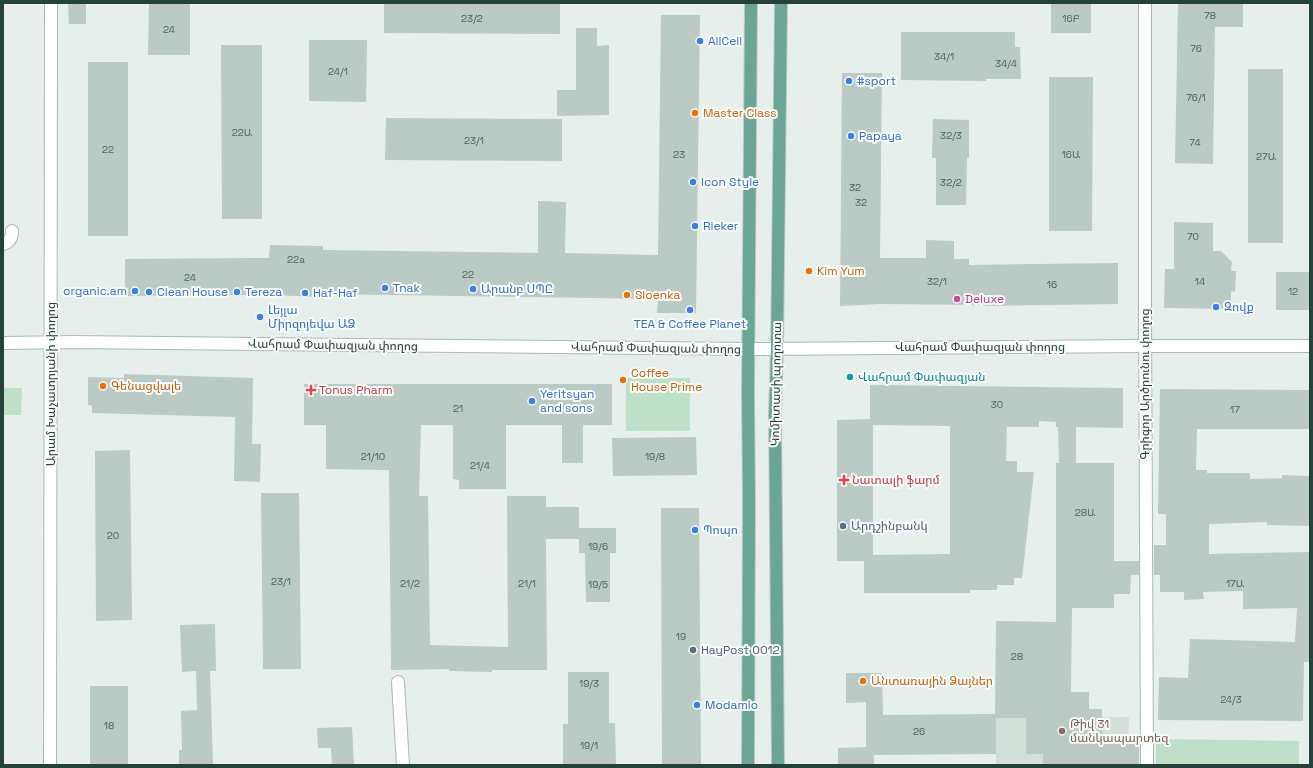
<svg xmlns="http://www.w3.org/2000/svg" width="1313" height="768" font-family="'Space Grotesk','Noto Sans Armenian',sans-serif">
<style>
.built{fill:#d4dfda}
.green{fill:#bfe0c8}
.building{fill:#bbcac4;fill-rule:evenodd}
.lines{fill:none;stroke-linecap:round;stroke-linejoin:round}
.street-casing{stroke:#a8b8b2;stroke-width:14}
.secondary-casing{stroke:#a4bbb3;stroke-width:14}
.primary-casing{stroke:#c2cac8;stroke-width:14}
.street{stroke:#fff;stroke-width:12}
.secondary{stroke:#fff;stroke-width:12}
.primary{stroke:#6aa596;stroke-width:12}
.shop-dot{fill:#3f7fe0;stroke:#f7fbf9;stroke-width:1.5}
.food-dot{fill:#e8710a;stroke:#f7fbf9;stroke-width:1.5}
.hotel-dot{fill:#d1479c;stroke:#f7fbf9;stroke-width:1.5}
.culture-dot{fill:#0f9aa8;stroke:#f7fbf9;stroke-width:1.5}
.health-dot{fill:#e0444e;stroke:#f7fbf9;stroke-width:1.5}
.service-dot{fill:#5c6f8a;stroke:#f7fbf9;stroke-width:1.5}
.education-dot{fill:#8d6e63;stroke:#f7fbf9;stroke-width:1.5}
.labels{text-anchor:middle;stroke-width:4;stroke-linejoin:round;paint-order:stroke}
.number-label{font-size:10px;fill:#4a645c}
.shop-label{font-size:12px;fill:#366cbe;stroke:#f7fbf9;text-anchor:start}
.food-label{font-size:12px;fill:#c56008;stroke:#f7fbf9;text-anchor:start}
.hotel-label{font-size:12px;fill:#b23c85;stroke:#f7fbf9;text-anchor:start}
.street-label{font-size:12px;fill:#24423a;stroke:#f7fbf9}
.culture-label{font-size:12px;fill:#0d838f;stroke:#f7fbf9;text-anchor:start}
.health-label{font-size:12px;fill:#be3a42;stroke:#f7fbf9;text-anchor:start}
.service-label{font-size:12px;fill:#4e5e75;stroke:#f7fbf9;text-anchor:start}
.education-label{font-size:12px;fill:#785e54;stroke:#f7fbf9;text-anchor:start}
</style>
<rect width="100%" height="100%" fill="#e6efeb"/>
<!-- built -->
<polygon class="built" points="1129,717 1128,765 996,765 996,718"/>
<!-- green -->
<g class="green">
<rect x="626" y="378" width="64" height="53"/>
<polygon points="3,388 22,388 21,415 3,415"/>
<polygon points="1156,739 1299,741 1299,765 1156,765"/>
</g>
<!-- building -->
<g class="building">
<polygon points="68,3 86,3 86,24 69,24"/>
<polygon points="149,3 190,3 190,55 148,55"/>
<polygon points="384,3 560,3 560,34 384,33"/>
<rect x="1051" y="3" width="40" height="30"/>
<polygon points="1178,3 1243,3 1243,27 1215,27 1213,164 1175,163"/>
<polygon points="661,15 700,15 696,313 657,313 658,299 322,294 322,297 269,295 125,296 125,259 269,258 270,245 323,246 323,250 538,253 538,201 566,202 565,253 658,255"/>
<polygon points="576,28 597,28 597,46 609,45 609,115 557,116 557,90 576,90"/>
<polygon points="901,32 1015,32 1015,47 1020,47 1021,79 986,79 986,81 901,80"/>
<polygon points="309,40 367,40 366,102 309,101"/>
<polygon points="221,45 262,45 262,219 222,219"/>
<rect x="88" y="62" width="40" height="174"/>
<rect x="1248" y="69" width="35" height="174"/>
<polygon points="842,73 882,73 880,258 926,258 926,240 954,241 954,259 969,259 969,265 1118,263 1118,304 985,306 985,305 879,304 840,306"/>
<polygon points="1049,77 1093,77 1092,231 1049,231"/>
<polygon points="386,118 562,119 562,161 385,160"/>
<polygon points="933,119 969,120 969,158 967,158 966,205 936,205 936,158 932,158"/>
<polygon points="1174,222 1213,223 1213,251 1221,251 1232,262 1231,271 1236,271 1235,292 1231,291 1231,309 1164,308 1165,269 1174,269"/>
<rect x="1276" y="272" width="34" height="38"/>
<polygon points="124,374 253,378 252,444 261,444 260,482 234,481 235,417 92,413 92,406 88,405 88,377 124,378"/>
<polygon points="304,384 612,384 612,425 583,425 583,463 562,463 562,425 506,425 506,489 459,489 459,480 453,479 453,425 421,425 419,496 428,496 430,645 508,647 507,496 546,496 546,507 579,507 579,539 546,539 547,670 492,670 492,672 449,671 449,669 391,670 389,470 326,469 326,425 304,425"/>
<path d="M 870,385 L 1123,388 L 1123,428 L 1076,427 L 1076,463 L 1114,463 L 1114,561 L 1139,561 L 1139,575 L 1131,575 L 1130,594 L 1114,594 L 1114,608 L 1072,608 L 1071,692 L 1089,692 L 1089,709 L 1102,709 L 1102,735 L 1123,735 L 1123,743 L 1139,743 L 1139,765 L 1043,765 L 1043,754 L 1026,754 L 1026,718 L 996,718 L 996,754 L 874,755 L 874,765 L 838,765 L 838,748 L 866,747 L 866,702 L 846,703 L 846,673 L 882,673 L 883,715 L 995,714 L 996,621 L 1056,622 L 1056,463 L 1059,463 L 1058,427 L 1056,427 L 1056,422 L 1039,421 L 1039,427 L 1007,427 L 1006,461 L 1017,461 L 1017,472 L 1034,472 L 1022,578 L 1014,578 L 1014,585 L 997,585 L 997,590 L 970,590 L 970,593 L 864,593 L 864,561 L 837,561 L 837,420 L 870,419 ZM 873,425 L 950,426 L 950,554 L 873,555 Z"/>
<polygon points="1160,389 1310,390 1310,429 1197,429 1196,470 1207,470 1207,473 1250,473 1250,479 1282,478 1282,475 1310,476 1310,526 1267,525 1267,522 1209,524 1209,554 1309,552 1310,662 1304,662 1303,721 1158,720 1159,677 1188,678 1190,639 1295,642 1297,608 1243,609 1243,591 1203,592 1204,599 1184,600 1184,592 1160,592 1160,575 1154,575 1154,545 1166,545 1166,514 1158,514"/>
<polygon points="696,437 697,475 613,476 612,438"/>
<polygon points="130,450 132,620 96,621 95,451"/>
<polygon points="261,493 299,493 301,669 263,669"/>
<polygon points="661,508 699,508 701,765 662,765"/>
<polygon points="579,528 616,528 616,553 610,553 610,602 586,602 585,553 579,553"/>
<polygon points="215,624 216,671 210,671 213,765 179,765 179,750 182,750 181,711 197,710 196,671 182,672 180,625"/>
<polygon points="568,672 609,672 609,723 615,723 616,765 563,765 563,724 568,724"/>
<rect x="90" y="686" width="38" height="79"/>
<polygon points="352,727 354,765 332,765 331,748 318,748 317,728"/>
</g>
<g class="lines">
<defs>
<g id="street">
<polyline points="1145,3 1145,311 1147,765"/>
<path d="M 3,244 C 10,242 12,238 12,231"/>
<polyline points="398,682 403,765"/>
</g>
<g id="secondary">
<polyline points="3,343 72,342 748,349 1145,346 1310,346"/>
<polyline points="50,765 51,3"/>
</g>
<g id="primary">
<polyline points="748,765 749,503 748,393 751,3"/>
<polyline points="778,765 775,415 777,348 781,3"/>
</g>
</defs>
<!-- street casing -->
<use href="#street" class="street-casing"/>
<!-- secondary casing -->
<use href="#secondary" class="secondary-casing"/>
<!-- primary casing -->
<use href="#primary" class="primary-casing"/>
<!-- street -->
<use href="#street" class="street"/>
<!-- secondary -->
<use href="#secondary" class="secondary"/>
<!-- primary -->
<use href="#primary" class="primary"/>
</g>
<!-- markers -->
<g class="shop-dot">
<circle cx="700" cy="41" r="4"/>
<circle cx="849" cy="81" r="4"/>
<circle cx="851" cy="136" r="4"/>
<circle cx="693" cy="182" r="4"/>
<circle cx="695" cy="226" r="4"/>
<circle cx="385" cy="288" r="4"/>
<circle cx="473" cy="289" r="4"/>
<circle cx="135" cy="291" r="4"/>
<circle cx="149" cy="292" r="4"/>
<circle cx="237" cy="292" r="4"/>
<circle cx="305" cy="293" r="4"/>
<circle cx="1216" cy="307" r="4"/>
<circle cx="690" cy="310" r="4"/>
<circle cx="260" cy="317" r="4"/>
<circle cx="532" cy="401" r="4"/>
<circle cx="695" cy="530" r="4"/>
<circle cx="697" cy="705" r="4"/>
</g>
<g class="food-dot">
<circle cx="695" cy="113" r="4"/>
<circle cx="809" cy="271" r="4"/>
<circle cx="627" cy="295" r="4"/>
<circle cx="623" cy="380" r="4"/>
<circle cx="103" cy="386" r="4"/>
<circle cx="863" cy="681" r="4"/>
</g>
<circle class="hotel-dot" cx="957" cy="299" r="4"/>
<circle class="culture-dot" cx="850" cy="377" r="4"/>
<g class="health-dot">
<path d="M309 384h4v4h4v4h-4v4h-4v-4h-4v-4h4z"/>
<path d="M842 474h4v4h4v4h-4v4h-4v-4h-4v-4h4z"/>
</g>
<g class="service-dot">
<circle cx="843" cy="526" r="4"/>
<circle cx="693" cy="650" r="4"/>
</g>
<circle class="education-dot" cx="1062" cy="731" r="4"/>
<g class="labels">
<!-- number labels -->
<g class="number-label">
<text x="1210" y="19">78</text>
<text x="472" y="22">23/2</text>
<text x="1071" y="22">16Բ</text>
<text x="169" y="33">24</text>
<text x="1196" y="52">76</text>
<text x="944" y="60">34/1</text>
<text x="1006" y="67">34/4</text>
<text x="338" y="75">24/1</text>
<text x="1196" y="101">76/1</text>
<text x="242" y="136">22Ա</text>
<text x="951" y="139">32/3</text>
<text x="474" y="144">23/1</text>
<text x="1195" y="146">74</text>
<text x="108" y="153">22</text>
<text x="679" y="158">23</text>
<text x="1071" y="158">16Ա</text>
<text x="1266" y="160">27Ա</text>
<text x="951" y="186">32/2</text>
<text x="855" y="191">32</text>
<text x="861" y="206">32</text>
<text x="1193" y="240">70</text>
<text x="296" y="263">22a</text>
<text x="468" y="278">22</text>
<text x="190" y="281">24</text>
<text x="937" y="285">32/1</text>
<text x="1200" y="285">14</text>
<text x="1052" y="288">16</text>
<text x="1293" y="295">12</text>
<text x="997" y="408">30</text>
<text x="458" y="412">21</text>
<text x="1235" y="413">17</text>
<text x="373" y="460">21/10</text>
<text x="655" y="460">19/8</text>
<text x="480" y="469">21/4</text>
<text x="1085" y="516">28Ա</text>
<text x="113" y="539">20</text>
<text x="598" y="550">19/6</text>
<text x="281" y="585">23/1</text>
<text x="410" y="587">21/2</text>
<text x="527" y="587">21/1</text>
<text x="1235" y="587">17Ա</text>
<text x="598" y="588">19/5</text>
<text x="681" y="640">19</text>
<text x="1017" y="660">28</text>
<text x="589" y="687">19/3</text>
<text x="1231" y="703">24/3</text>
<text x="109" y="729">18</text>
<text x="919" y="735">26</text>
<text x="589" y="749">19/1</text>
</g>
<!-- shop labels -->
<g class="shop-label">
<text x="708" y="45">AllCell</text>
<text x="857" y="85">#sport</text>
<text x="859" y="140">Papaya</text>
<text x="701" y="186">Icon Style</text>
<text x="703" y="230">Rieker</text>
<text x="393" y="292">Tnak</text>
<text x="481" y="293">Արանբ ՍՊԸ</text>
<text x="127" y="295" text-anchor="end">organic.am</text>
<text x="157" y="296">Clean House</text>
<text x="245" y="296">Tereza</text>
<text x="313" y="297">Haf-Haf</text>
<text x="1224" y="311">Զովք</text>
<text x="268" y="314">Լեյլա<tspan x="268" dy="14">Միրզոյեվա ԱՁ</tspan></text>
<text x="690" y="328" text-anchor="middle">TEA &amp; Coffee Planet</text>
<text x="540" y="398">Yeritsyan<tspan x="540" dy="14">and sons</tspan></text>
<text x="703" y="534">Պոպո</text>
<text x="705" y="709">Modamio</text>
</g>
<!-- food labels -->
<g class="food-label">
<text x="703" y="117">Master Class</text>
<text x="817" y="275">Kim Yum</text>
<text x="635" y="299">Sloenka</text>
<text x="631" y="377">Coffee<tspan x="631" dy="14">House Prime</tspan></text>
<text x="111" y="390">Գենացվալե</text>
<text x="871" y="685">Անտառային Ձայներ</text>
</g>
<!-- hotel labels -->
<g class="hotel-label">
<text x="965" y="303">Deluxe</text>
</g>
<!-- street labels -->
<g class="street-label">
<text transform="translate(333 345) rotate(1)" y="4">Վահրամ Փափազյան փողոց</text>
<text x="980" y="351">Վահրամ Փափազյան փողոց</text>
<text transform="translate(656 348) rotate(1)" y="4">Վահրամ Փափազյան փողոց</text>
<text transform="translate(51 384) rotate(-90)" y="4">Արամ Խաչատրյանի փողոց</text>
<text transform="translate(776 384) rotate(-89)" y="4">Կոմիտասի պողոտա</text>
<text transform="translate(1145 384) rotate(-90)" y="4">Գրիգոր Արծրունու փողոց</text>
</g>
<!-- culture labels -->
<g class="culture-label">
<text x="858" y="381">Վահրամ Փափազյան</text>
</g>
<!-- health labels -->
<g class="health-label">
<text x="319" y="394">Tonus Pharm</text>
<text x="852" y="484">Նատալի ֆարմ</text>
</g>
<!-- service labels -->
<g class="service-label">
<text x="851" y="530">Արդշինբանկ</text>
<text x="701" y="654">HayPost 0012</text>
</g>
<!-- education labels -->
<g class="education-label">
<text x="1070" y="728">Թիվ 31<tspan x="1070" dy="14">մանկապարտեզ</tspan></text>
</g>
</g>
<!-- border -->
<rect width="1313" height="768" fill="none" stroke="#24423a" stroke-width="8"/>
</svg>
